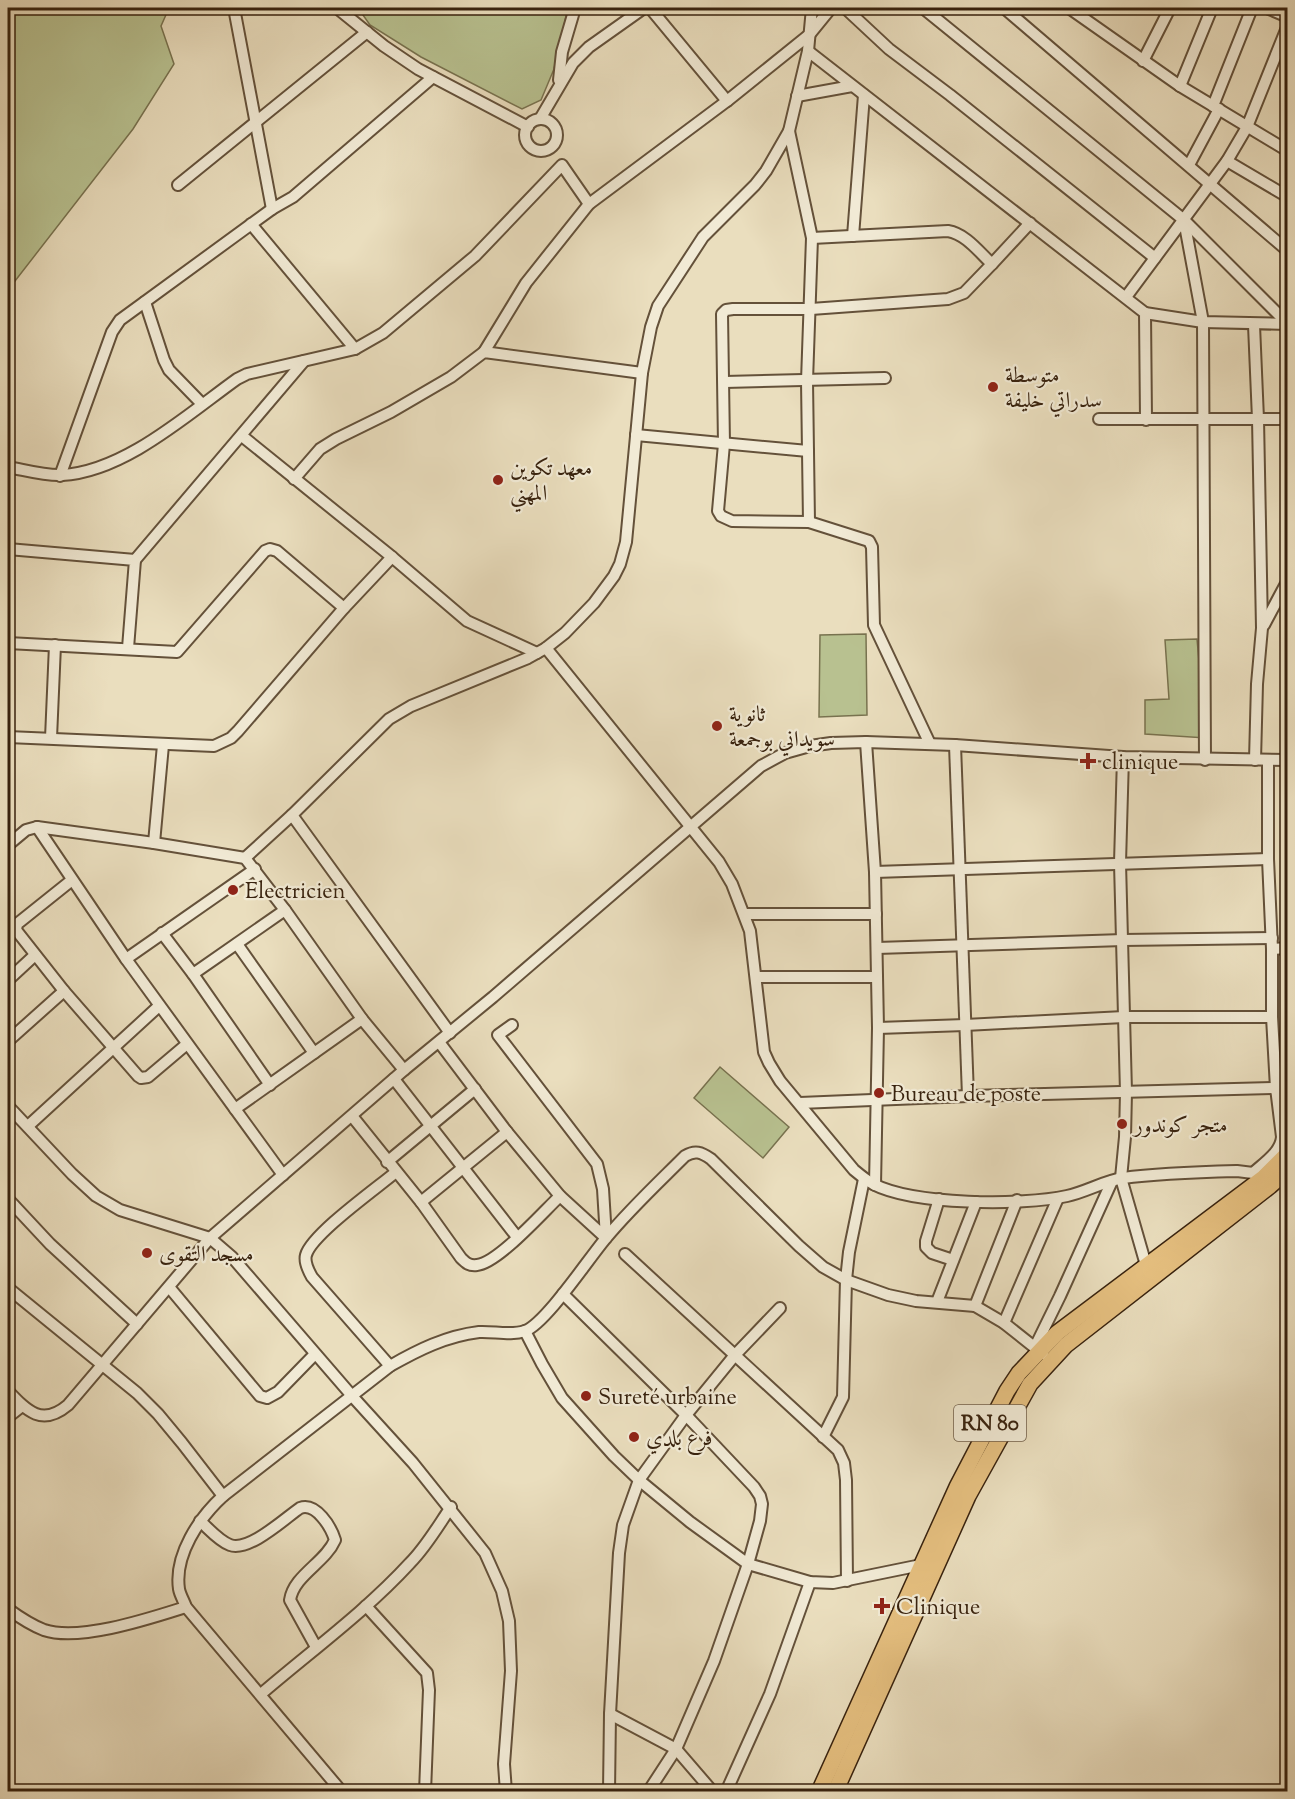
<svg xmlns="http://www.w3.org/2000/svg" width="1295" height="1799" font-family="'Sorts Mill Goudy',Amiri,serif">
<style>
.green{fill:#b8c190;stroke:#78724f;stroke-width:1.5}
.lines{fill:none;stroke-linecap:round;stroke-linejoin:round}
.minor-casing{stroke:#64513a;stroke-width:14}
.primary-casing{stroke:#38220e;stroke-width:18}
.minor{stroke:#f1ead5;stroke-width:10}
.primary{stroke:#e5bf7f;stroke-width:15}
.poi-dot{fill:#8f2418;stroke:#f1ead5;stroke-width:2}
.labels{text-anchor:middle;stroke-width:4.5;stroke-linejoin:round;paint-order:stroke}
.shield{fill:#f1ead5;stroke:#705e4a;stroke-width:1.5}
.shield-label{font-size:21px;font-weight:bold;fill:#38220e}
.poi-label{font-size:22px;fill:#38220e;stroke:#f1ead5;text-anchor:start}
</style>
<rect width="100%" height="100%" fill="#eadebe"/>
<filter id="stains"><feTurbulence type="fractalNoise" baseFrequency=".00333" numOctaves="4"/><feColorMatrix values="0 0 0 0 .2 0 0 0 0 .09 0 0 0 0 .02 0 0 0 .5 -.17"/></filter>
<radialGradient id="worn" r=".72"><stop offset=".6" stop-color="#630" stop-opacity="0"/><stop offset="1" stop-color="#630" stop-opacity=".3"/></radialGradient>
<!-- green -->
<g class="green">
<polygon points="8,8 169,8 161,26 174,64 133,129 8,290"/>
<polygon points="358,8 568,8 554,69 541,100 522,109 421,57 370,25"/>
<polygon points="866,634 867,715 819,717 820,635"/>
<polygon points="1197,639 1206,738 1145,734 1145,700 1169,699 1165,640"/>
<polygon points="720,1067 789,1127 763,1158 694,1098"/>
</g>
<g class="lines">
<defs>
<g id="minor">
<polyline points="234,8 272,209"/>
<polyline points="337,8 384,46 418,69 528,127"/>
<polyline points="650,8 727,101"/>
<polyline points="845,8 889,49 950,95 1155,258"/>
<polyline points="923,8 1184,220 1288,324"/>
<polyline points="1004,8 1288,251"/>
<polyline points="1069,8 1180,86 1288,151"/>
<polyline points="1267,8 1288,17"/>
<polyline points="808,51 1145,313 1146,420"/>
<polyline points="1143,61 1170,8"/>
<polyline points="559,80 562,52 575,8"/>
<polyline points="1180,86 1212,8"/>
<polyline points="797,96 852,86"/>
<polyline points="1213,106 1252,8"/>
<polyline points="540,119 573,63 589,47 644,8"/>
<circle cx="541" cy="135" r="16"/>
<polyline points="789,131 812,238 807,381 809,522"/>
<polyline points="1227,161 1288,197"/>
<polyline points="1189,165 1219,109"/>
<polyline points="178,185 367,32"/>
<polyline points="1184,220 1203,322 1205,760"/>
<polyline points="251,224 355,349"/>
<polyline points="853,236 864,95"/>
<path d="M 812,238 L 948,231 C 966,234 979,252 992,264 L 1030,223"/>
<polyline points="1126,297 1227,161 1247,127 1288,25"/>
<polyline points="145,302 164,360 169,370 202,404"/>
<polyline points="1145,313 1203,322 1288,324"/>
<polyline points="1254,325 1258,419 1262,628 1257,684 1255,760"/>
<polyline points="484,352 526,283 589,204 727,101 809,35 831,8"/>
<polyline points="725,382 885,378"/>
<polyline points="1099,419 1288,419"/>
<polyline points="636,435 808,451"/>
<polyline points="242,436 392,557 467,621 537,653"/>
<path d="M 8,467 C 25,470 45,476 62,475 C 124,472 188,414 237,379 L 247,374 L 355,349 L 383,333 L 475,256 L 562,165 L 589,204"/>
<polyline points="60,476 112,332 120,320 272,209 293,197 433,77"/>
<polyline points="294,479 320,449 336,439 391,412 451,377 484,352 642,373"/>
<polyline points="8,549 135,560 128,648"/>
<polyline points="135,560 304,361"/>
<polyline points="1264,625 1288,580"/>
<polyline points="8,643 177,652 265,551 270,549 277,551 344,608"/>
<path d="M 546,648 L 719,862 L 732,884 L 750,931 L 764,1052 L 769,1063 L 780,1081 L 854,1170 C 860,1175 866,1180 873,1184 C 914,1205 1021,1206 1067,1196 C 1086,1192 1104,1181 1123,1178 C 1160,1173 1199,1172 1237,1171 L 1253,1173 L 1263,1178"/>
<polyline points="8,737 214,746 231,738 238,731 344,608 392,557"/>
<polyline points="51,738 55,645"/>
<polyline points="866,742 875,872 878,1028 875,1185"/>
<polyline points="930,744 874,625 872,547 869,541 809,522 732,521 721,516 718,511 724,444 722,314 726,310 733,309 811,309 948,299 964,293 992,264"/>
<polyline points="955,745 968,1096"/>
<polyline points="1123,757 1120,863 1126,1092 1125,1137 1121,1178 1146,1265"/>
<polyline points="292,815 450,1033"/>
<polyline points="37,827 126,959 283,1175"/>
<polyline points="154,843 163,745"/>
<polyline points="8,845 26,830 37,827 154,843 245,858 285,910 362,1019 404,1070"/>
<polyline points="245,858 292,815 389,719 411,706 528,658 546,648 565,633 594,603 614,576 620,564 626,542 642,373 651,327 658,306 703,237 755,185 766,171 789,131 808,51 812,8"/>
<polyline points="875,872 1268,859"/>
<polyline points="72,880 17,924 16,930 64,991 138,1076 141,1078 148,1077 187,1044"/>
<polyline points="745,914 876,914"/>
<polyline points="162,933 193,974 270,1085"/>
<polyline points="237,944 314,1053"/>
<polyline points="877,948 1123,940 1272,938"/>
<polyline points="1272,949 1288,948"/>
<polyline points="126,959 255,869"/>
<polyline points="193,974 285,910"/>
<polyline points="756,977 877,977"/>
<polyline points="8,980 35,955"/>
<polyline points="878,1028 965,1025 1124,1017 1272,1017"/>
<polyline points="8,1041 64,991"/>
<polyline points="439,1042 507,1132 560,1196 606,1238 603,1189 597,1164 498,1035 512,1025"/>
<polyline points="394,1079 517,1237"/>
<polyline points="800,1103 968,1096 1276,1088"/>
<polyline points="8,1106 72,1174 96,1196 120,1210 210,1238 232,1257 353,1397 413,1463 485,1553 502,1591 509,1621 511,1671 504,1764 506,1792"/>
<polyline points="235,1109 362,1019"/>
<path d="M 352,1116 L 421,1202 L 461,1258 C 466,1263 469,1266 477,1265 C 498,1263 543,1212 560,1196"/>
<polyline points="28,1126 159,1006"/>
<polyline points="387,1162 475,1089"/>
<path d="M 1253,1173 C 1264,1163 1281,1152 1282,1137 L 1276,1088 L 1272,1017 L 1272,949 L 1268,859 L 1268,760"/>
<polyline points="8,1199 50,1244 137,1324"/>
<polyline points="939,1199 926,1241 926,1247 932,1253 953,1260"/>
<polyline points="421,1202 507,1132"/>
<polyline points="625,1254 838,1450 844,1463 846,1480 847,1581"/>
<polyline points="169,1287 260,1396 267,1398 278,1392 315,1354"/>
<polyline points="8,1288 137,1393 158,1414 182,1443 223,1496"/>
<polyline points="563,1294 686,1415 754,1487 760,1496 762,1504 760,1521 748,1564 714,1661 676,1749 648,1792"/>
<polyline points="937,1302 976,1202"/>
<polyline points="975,1306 1017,1200"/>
<polyline points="1004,1323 1058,1198"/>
<polyline points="525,1331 542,1364 562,1398 614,1456 639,1480 690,1522 748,1564 810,1582 833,1583 921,1565"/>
<polyline points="1035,1347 1060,1296 1112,1181"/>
<path d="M 390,1366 L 312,1277 C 308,1270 304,1262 306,1255 C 312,1234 377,1188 396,1172"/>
<path d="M 8,1391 C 27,1411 42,1427 68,1405 L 210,1238 L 404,1070 L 493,997 L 761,766 L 785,753 L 810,746 L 831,743 L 866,742 L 955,745 L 1123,757 L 1288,760"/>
<polyline points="8,1417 22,1406"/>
<polyline points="823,1437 843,1397 846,1280 849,1252 864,1179"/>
<path d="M 200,1521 C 209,1529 219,1541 230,1545 C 249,1552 284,1519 300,1508 C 316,1502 331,1527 335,1540 C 325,1563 294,1575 290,1600 L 316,1647"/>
<polyline points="366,1606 427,1673 429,1690 425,1792"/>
<path d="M 8,1609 C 19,1617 31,1625 44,1630 C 80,1642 151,1618 186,1607"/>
<path d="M 261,1694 C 311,1651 365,1612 410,1563 C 426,1547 438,1526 451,1507"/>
<polyline points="610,1714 676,1749 713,1792"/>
<path d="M 342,1792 L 186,1607 C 184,1601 180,1595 179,1589 C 174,1555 199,1518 223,1496 L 390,1366 C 418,1350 446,1336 479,1332 C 493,1331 511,1336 525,1331 C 546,1323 589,1258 606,1238 C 630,1209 658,1183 685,1156 C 695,1150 701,1152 711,1159 L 799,1246 L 823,1267 L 846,1280 L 888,1295 L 916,1301 L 975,1306 L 1004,1323 L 1043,1354"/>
<polyline points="609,1792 610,1714 619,1553 623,1525 639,1480 686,1415 735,1355 780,1308"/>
<polyline points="726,1792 770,1694 810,1582"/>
</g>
<g id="primary">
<polyline points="819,1792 957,1487 1007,1391 1019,1373 1057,1333 1263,1178 1288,1153"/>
<polyline points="835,1792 968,1496 1030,1384 1066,1345 1270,1186 1288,1170"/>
</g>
</defs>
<!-- minor casing -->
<use href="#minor" class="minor-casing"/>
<!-- primary casing -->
<use href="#primary" class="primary-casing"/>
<!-- minor -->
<use href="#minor" class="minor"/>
<!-- primary -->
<use href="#primary" class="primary"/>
</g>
<!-- markers -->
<g class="poi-dot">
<circle cx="993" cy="387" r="6"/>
<circle cx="498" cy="480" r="6"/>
<circle cx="717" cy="726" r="6"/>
<path d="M1085 752h6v6h6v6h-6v6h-6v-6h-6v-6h6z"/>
<circle cx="233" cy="890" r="6"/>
<circle cx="879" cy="1093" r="6"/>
<circle cx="1122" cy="1124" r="6"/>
<circle cx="147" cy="1253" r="6"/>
<circle cx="586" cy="1396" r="6"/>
<circle cx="634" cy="1437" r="6"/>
<path d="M879 1597h6v6h6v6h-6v6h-6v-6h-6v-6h6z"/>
</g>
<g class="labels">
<!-- shield labels -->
<rect class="shield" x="954" y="1405" width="72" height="36" rx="4.5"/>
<g class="shield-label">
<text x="990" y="1430">RN 80</text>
</g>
<!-- poi labels -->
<g class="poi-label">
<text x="1005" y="382">متوسطة<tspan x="1005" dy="25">سدراتي خليفة</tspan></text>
<text x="510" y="475">معهد تكوين<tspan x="510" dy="25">المهني</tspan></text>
<text x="729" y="721">ثانوية<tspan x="729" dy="25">سويداني بوجمعة</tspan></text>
<text x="1102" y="769">clinique</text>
<text x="245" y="898">Electricien</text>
<text x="891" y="1101">Bureau de poste</text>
<text x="1134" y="1132">متجر كوندور</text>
<text x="159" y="1261">مسجد التقوى</text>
<text x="598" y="1404">Sureté urbaine</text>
<text x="646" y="1445">فرع بلدي</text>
<text x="896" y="1614">Clinique</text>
</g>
</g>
<!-- margin -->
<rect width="1295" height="1799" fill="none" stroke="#eadebe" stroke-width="30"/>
<rect x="9" y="9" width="1277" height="1781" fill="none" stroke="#38220e" stroke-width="3"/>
<rect x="15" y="15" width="1265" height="1769" fill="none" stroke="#38220e" stroke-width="1.5"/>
<rect width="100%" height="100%" filter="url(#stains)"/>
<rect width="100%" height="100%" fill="url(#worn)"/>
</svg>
